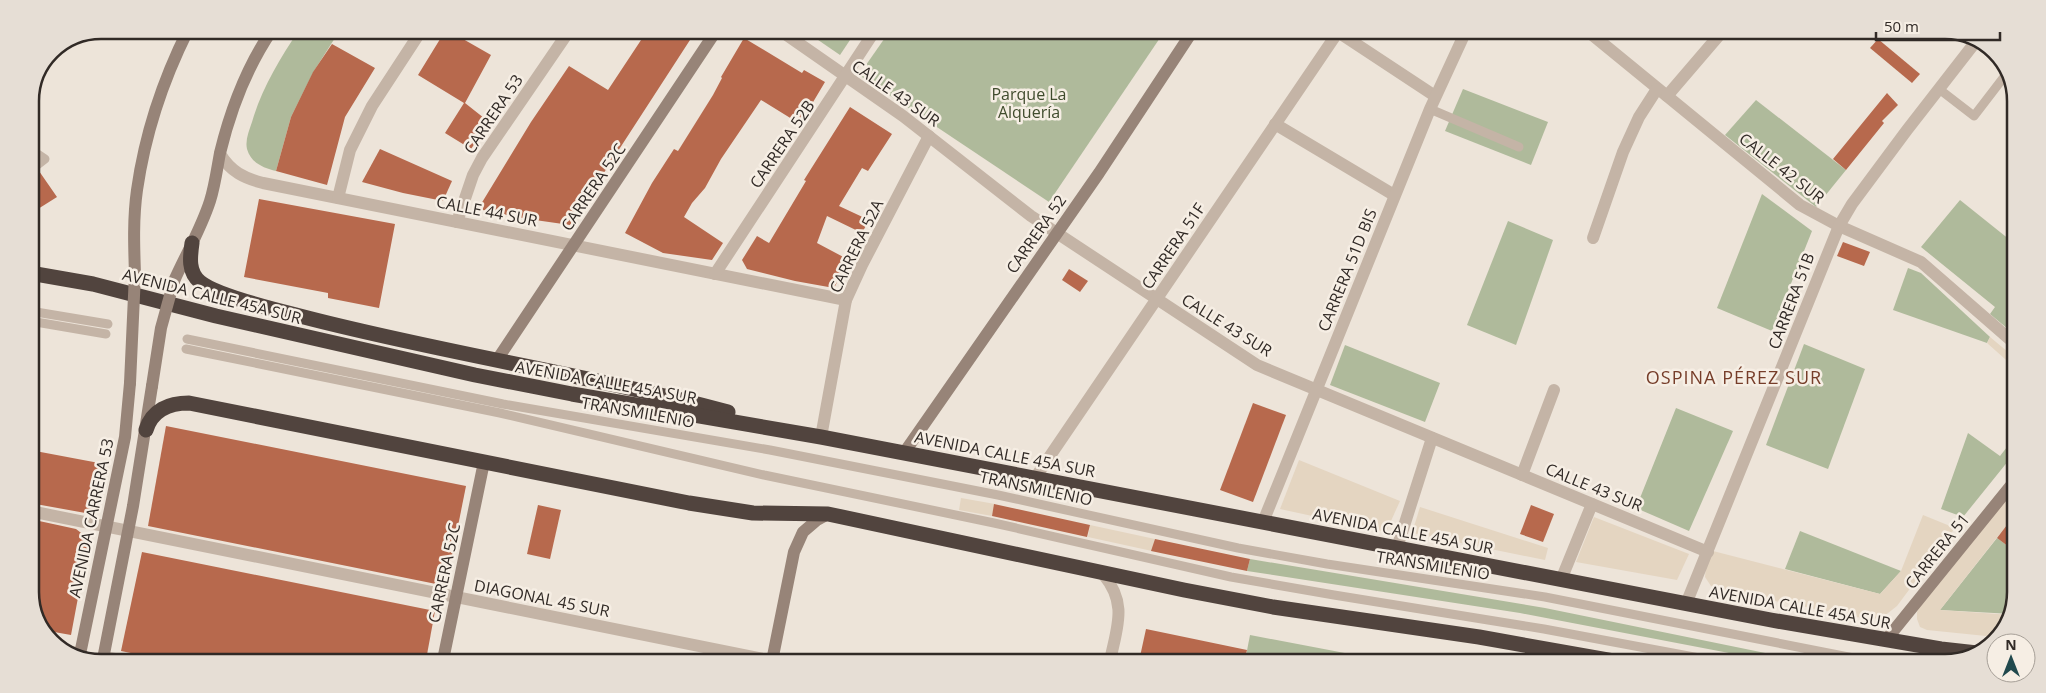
<svg xmlns="http://www.w3.org/2000/svg" width="2046" height="693" font-family="'Open Sans',sans-serif">
<style>
.green{fill:#afba9b}
.plaza{fill:#e4d5c1}
.building{fill:#b7694d}
.lines{fill:none;stroke-linecap:round;stroke-linejoin:round}
.lane{stroke:#c4b4a6;stroke-width:9}
.street{stroke:#c4b4a6;stroke-width:12}
.secondary{stroke:#978478;stroke-width:12}
.highway{stroke:#51443e;stroke-width:15}
.secondary-bridge{stroke:#978478;stroke-width:12}
.labels{text-anchor:middle;stroke-width:5;stroke-linejoin:round;paint-order:stroke}
.street-label{font-size:16px;fill:#312a26;stroke:#f6eee4}
.park-label{font-size:16px;fill:#404c2d;stroke:#f6eee4}
.neighbourhood-label{font-size:18px;letter-spacing:1px;fill:#763d29;stroke:#f6eee4}
.rim{fill:none;stroke:#312a26;stroke-width:2.5}
</style>
<rect width="100%" height="100%" fill="#ede4d9"/>
<!-- green -->
<g class="green">
<path d="M 299,30 L 340,30 L 314,71 L 291,117 L 276,171 C 263,168 251,163 247,149 C 245,140 249,131 252,122 C 262,88 279,60 299,30 Z"/>
<polygon points="805,31 856,31 840,55"/>
<polygon points="889,32 1164,32 1049,202 859,75"/>
<polygon points="1463,89 1548,122 1531,165 1445,131"/>
<polygon points="1756,100 1846,170 1816,207 1725,135"/>
<polygon points="1762,194 1812,231 1772,331 1717,308"/>
<polygon points="1960,200 2015,244 2014,305 2013,308 2014,309 2014,334 1990,314 1995,307 1921,247"/>
<polygon points="1508,221 1553,240 1516,345 1467,325"/>
<polygon points="1908,268 1921,273 1990,337 1987,343 1893,310"/>
<polygon points="1804,344 1865,369 1828,469 1766,445"/>
<polygon points="1345,345 1440,383 1425,422 1330,385"/>
<polygon points="1676,408 1733,431 1689,531 1636,508"/>
<polygon points="1968,433 2000,456 2014,438 2013,455 1963,517 1941,509"/>
<polygon points="1800,531 1901,571 1880,594 1785,569"/>
<polygon points="1997,538 2013,550 2012,614 1940,610"/>
<polygon points="1250,559 1545,608 1785,657 1820,663 1781,663 1520,613 1247,571"/>
<polygon points="1250,635 1392,662 1245,661"/>
</g>
<!-- plaza -->
<g class="plaza">
<polygon points="1990,337 2014,357 2014,367 1987,343"/>
<polygon points="1299,460 1400,501 1386,532 1280,509"/>
<polygon points="2013,491 2013,517 1940,610 2012,615 1996,637 1927,630 1920,627 1917,619 1917,612 1919,608"/>
<polygon points="961,498 995,504 992,516 959,510"/>
<polygon points="1420,507 1548,548 1545,560 1412,533"/>
<polygon points="1923,515 1955,528 1897,606 1883,617 1873,619 1862,618 1719,590 1711,586 1705,577 1706,566 1713,551 1880,594 1901,571"/>
<polygon points="1594,517 1689,554 1677,580 1576,562"/>
<polygon points="1090,525 1155,539 1152,551 1088,537"/>
</g>
<!-- building -->
<g class="building">
<polygon points="445,31 449,31 491,55 465,103 489,122 471,149 445,133 464,103 418,75"/>
<polygon points="647,31 676,31 690,40 570,225 528,219 478,209 531,122 569,66 608,90"/>
<polygon points="744,38 802,73 804,70 825,82 800,124 761,100 721,159 705,188 692,203 684,217 723,243 712,260 663,253 625,233 652,183 674,149 678,151 713,95 722,78 721,77"/>
<polygon points="1878,39 1920,74 1912,83 1870,48"/>
<polygon points="332,44 375,68 345,117 327,185 276,171 291,117 313,72"/>
<polygon points="1887,93 1898,105 1882,121 1884,123 1846,170 1833,159"/>
<polygon points="850,107 892,134 868,171 862,168 839,206 869,220 862,233 827,216 817,243 849,260 834,288 795,281 747,269 742,260 757,236 769,243 806,181 804,180"/>
<polygon points="380,149 452,181 443,201 403,193 362,182"/>
<polygon points="30,168 34,172 39,171 57,197 30,214"/>
<polygon points="259,199 395,224 379,308 328,298 328,293 244,277"/>
<polygon points="1843,242 1870,252 1864,266 1837,256"/>
<polygon points="1069,269 1088,281 1080,292 1062,280"/>
<polygon points="1253,403 1286,415 1253,502 1220,490"/>
<polygon points="166,426 466,486 446,586 148,526"/>
<polygon points="30,450 99,463 91,514 30,503"/>
<polygon points="994,504 1090,525 1087,537 992,516"/>
<polygon points="538,505 561,510 550,559 527,554"/>
<polygon points="1531,505 1554,514 1543,542 1520,534"/>
<polygon points="2013,517 2013,550 1997,538"/>
<polygon points="30,519 76,529 89,539 71,635 43,630 30,598"/>
<polygon points="1155,539 1250,559 1247,571 1151,551"/>
<polygon points="142,552 435,611 426,660 165,660 121,651"/>
<polygon points="1146,629 1247,650 1244,662 1139,661"/>
</g>
<g class="lines">
<!-- lane -->
<g class="lane">
<polyline points="1939,89 1974,116 2007,73"/>
<polyline points="1430,109 1519,147"/>
<polyline points="30,149 45,159 36,166"/>
<polyline points="30,311 108,324"/>
<polyline points="30,321 106,334"/>
<polyline points="187,339 503,404 770,450 998,495 1238,548 1327,564 1545,597 1879,663"/>
<polyline points="186,349 500,413 764,475 994,523 1231,577 1334,595 1544,629 1726,663"/>
</g>
<!-- street -->
<g class="street">
<polyline points="781,31 903,116 1031,216 1257,365 1708,552"/>
<polyline points="1338,32 1435,96"/>
<polyline points="1590,33 1800,205 1839,226 1921,262 2014,343"/>
<polyline points="1667,96 1721,33"/>
<polyline points="1275,124 1394,195"/>
<path d="M 220,154 C 231,172 244,178 263,183 L 846,300"/>
<polyline points="338,198 350,150 372,106 421,31"/>
<polyline points="457,222 473,175 482,158 569,31"/>
<polyline points="1593,238 1623,152 1639,117 1657,89"/>
<polyline points="715,274 874,32"/>
<polyline points="821,437 846,300 862,265 929,136"/>
<polyline points="1522,475 1554,390"/>
<polyline points="1035,478 1338,32"/>
<polyline points="30,511 773,661"/>
<polyline points="1263,522 1430,109 1465,33"/>
<polyline points="1397,548 1432,438"/>
<path d="M 1103,574 C 1128,604 1117,626 1110,661"/>
<polyline points="1561,580 1592,504"/>
<polyline points="1686,604 1839,226 1852,204 1907,130 1977,40"/>
<polyline points="65,650 80,654"/>
<polyline points="103,657 115,659"/>
</g>
<!-- secondary -->
<g class="secondary">
<path d="M 135,274 C 134,246 133,218 137,190 C 145,134 163,80 188,30"/>
<path d="M 174,281 C 186,254 201,229 210,201 C 215,185 217,169 220,153 C 231,108 246,68 272,30"/>
<polyline points="497,360 716,31"/>
<polyline points="904,453 1099,173 1192,32"/>
<polyline points="1886,640 2013,483"/>
<polyline points="79,659 125,437 130,383"/>
<polyline points="103,659 133,506 152,386"/>
<polyline points="443,660 484,462"/>
<polyline points="772,661 794,552 803,532 817,520 828,514"/>
</g>
<!-- highway -->
<g class="highway">
<path d="M 192,243 C 190,257 188,272 200,282 C 217,296 276,310 300,316 C 441,353 586,374 728,412"/>
<polyline points="30,273 93,284 216,316 475,375 572,394 821,437 1771,620 1941,649 1977,653"/>
<path d="M 146,430 C 152,410 169,403 189,403 L 689,503 L 753,513 L 828,514 L 1184,590 L 1273,607 L 1479,637 L 1619,662"/>
</g>
<!-- secondary-bridge -->
<g class="secondary-bridge">
<polyline points="130,383 135,274"/>
<polyline points="152,386 161,328 174,281"/>
</g>
</g>
<g class="labels">
<!-- street labels -->
<g class="street-label">
<text transform="translate(896 93) rotate(35)" y="6">CALLE 43 SUR</text>
<text transform="translate(493 114) rotate(-56)" y="6">CARRERA 53</text>
<text transform="translate(782 144) rotate(-56)" y="6">CARRERA 52B</text>
<text transform="translate(1782 168) rotate(38)" y="6">CALLE 42 SUR</text>
<text transform="translate(593 187) rotate(-56)" y="6">CARRERA 52C</text>
<text transform="translate(487 211) rotate(11)" y="6">CALLE 44 SUR</text>
<text transform="translate(1036 234) rotate(-55)" y="6">CARRERA 52</text>
<text transform="translate(856 246) rotate(-64)" y="6">CARRERA 52A</text>
<text transform="translate(1173 246) rotate(-56)" y="6">CARRERA 51F</text>
<text transform="translate(1347 270) rotate(-68)" y="6">CARRERA 51D BIS</text>
<text transform="translate(212 296) rotate(14)" y="6">AVENIDA CALLE 45A SUR</text>
<text transform="translate(1791 301) rotate(-69)" y="6">CARRERA 51B</text>
<text transform="translate(1227 325) rotate(32)" y="6">CALLE 43 SUR</text>
<text transform="translate(606 382) rotate(10)" y="6">AVENIDA CALLE 45A SUR</text>
<text transform="translate(638 412) rotate(10)" y="6">TRANSMILENIO</text>
<text transform="translate(1005 454) rotate(11)" y="6">AVENIDA CALLE 45A SUR</text>
<text transform="translate(1594 487) rotate(22)" y="6">CALLE 43 SUR</text>
<text transform="translate(1036 488) rotate(12)" y="6">TRANSMILENIO</text>
<text transform="translate(91 518) rotate(-78)" y="6">AVENIDA CARRERA 53</text>
<text transform="translate(1403 531) rotate(11)" y="6">AVENIDA CALLE 45A SUR</text>
<text transform="translate(1937 551) rotate(-51)" y="6">CARRERA 51</text>
<text transform="translate(1433 565) rotate(9)" y="6">TRANSMILENIO</text>
<text transform="translate(444 573) rotate(-78)" y="6">CARRERA 52C</text>
<text transform="translate(542 598) rotate(11)" y="6">DIAGONAL 45 SUR</text>
<text transform="translate(1800 607) rotate(10)" y="6">AVENIDA CALLE 45A SUR</text>
</g>
<!-- park labels -->
<g class="park-label">
<text x="1029" y="100">Parque La<tspan x="1029" dy="18">Alquería</tspan></text>
</g>
<!-- neighbourhood labels -->
<g class="neighbourhood-label">
<text x="1734" y="384">OSPINA PÉREZ SUR</text>
</g>
</g>
<!-- crop -->
<path d="M0 0H2046V693H0ZM101 39H1945A62 62 0 0 1 2007 101V592A62 62 0 0 1 1945 654H101A62 62 0 0 1 39 592V101A62 62 0 0 1 101 39Z" fill="#e6ded5" fill-rule="evenodd"/>
<path class="rim" d="M101 39H1945A62 62 0 0 1 2007 101V592A62 62 0 0 1 1945 654H101A62 62 0 0 1 39 592V101A62 62 0 0 1 101 39Z"/>
<!-- north arrow -->
<g transform="translate(2011 658)"><circle r="24" fill="#f6eee4" stroke="#a7a098"/>
<path d="M0-4L9 19L0 12L-9 19Z" fill="#21494d"/>
<text y="-8" font-size="14" font-weight="bold" text-anchor="middle" fill="#312a26">N</text>
</g>
<!-- scale -->
<path d="M1876 32v8h124v-8" fill="none" stroke="#312a26" stroke-width="2.5"/>
<text x="1884" y="32" font-size="15" fill="#312a26" stroke="#f6eee4" stroke-width="4" paint-order="stroke">50 m</text>
</svg>
